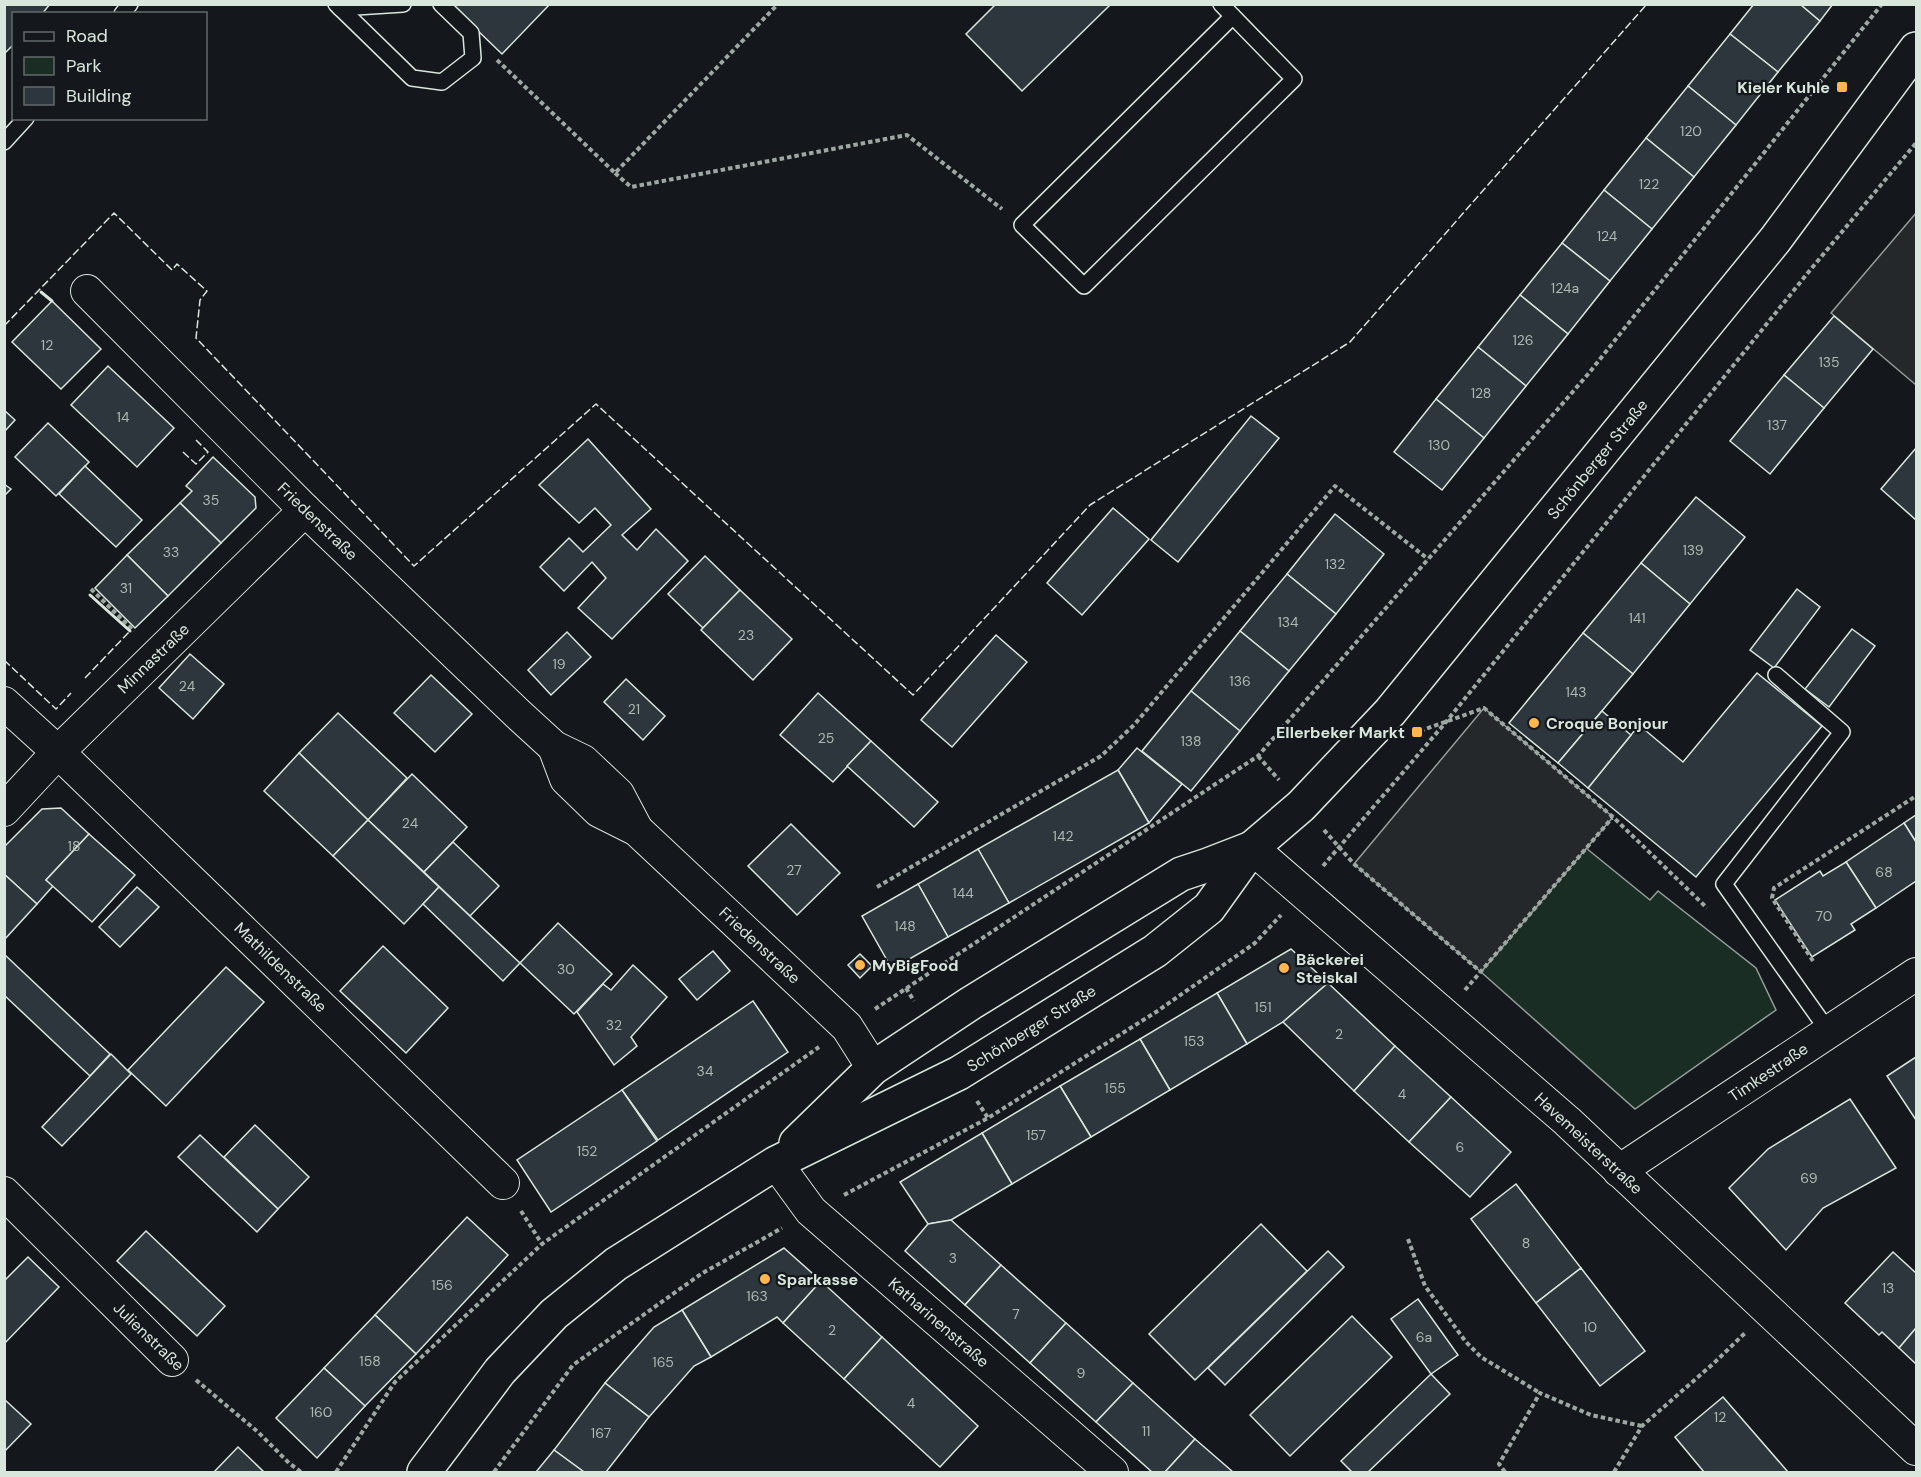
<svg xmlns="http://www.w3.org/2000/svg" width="1921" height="1477" font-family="'DM Sans',sans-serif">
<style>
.green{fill:#1a2d24;stroke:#939e99;stroke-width:1.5}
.parking{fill:#24282b;stroke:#939e99;stroke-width:1.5}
.building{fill:#2c363c;stroke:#d8e6dc;stroke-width:1.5}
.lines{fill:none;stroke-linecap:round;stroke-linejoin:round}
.service-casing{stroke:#d8e6dc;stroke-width:18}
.minor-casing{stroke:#d8e6dc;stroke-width:34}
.secondary-casing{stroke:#d8e6dc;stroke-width:36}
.path{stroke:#9da8a2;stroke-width:4;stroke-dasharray:4.5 3;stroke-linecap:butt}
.service{stroke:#14181c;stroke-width:15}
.minor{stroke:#14181c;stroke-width:32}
.secondary{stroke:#14181c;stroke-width:33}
.fence{stroke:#d8e6dc;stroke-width:1.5;stroke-dasharray:8 3;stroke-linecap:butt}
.wall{stroke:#d8e6dc;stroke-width:3}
.poi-dot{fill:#ffb74d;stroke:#14181c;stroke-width:2}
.labels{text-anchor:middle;stroke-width:4.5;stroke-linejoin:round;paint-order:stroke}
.number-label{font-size:14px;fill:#adbab4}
.poi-label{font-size:16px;font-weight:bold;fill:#d8e6dc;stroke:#14181c;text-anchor:start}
.street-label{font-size:16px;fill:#d8e6dc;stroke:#14181c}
</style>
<rect width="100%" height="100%" fill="#14181c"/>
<!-- green -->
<polygon class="green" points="1586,848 1650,900 1658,891 1756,968 1776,1010 1635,1109 1481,972"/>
<!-- parking -->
<g class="parking">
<polygon points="1916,213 1916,385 1831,313"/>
<polygon points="1484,708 1613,817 1481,972 1354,864"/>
</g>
<!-- building -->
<g class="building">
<polygon points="4,4 50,4 42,14 14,14 14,44 4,54"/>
<polygon points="450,4 550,4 502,54"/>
<polygon points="996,4 1107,4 1109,6 1022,91 966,34"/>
<polygon points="1754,4 1800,4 1820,21 1778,72 1730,34"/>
<polygon points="1800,4 1833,4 1820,21"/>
<polygon points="1730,34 1778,72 1736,125 1688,86"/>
<polygon points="1688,86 1736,125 1694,177 1646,138"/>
<polygon points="1646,138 1694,177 1652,229 1604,190"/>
<polygon points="1604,190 1652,229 1610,281 1562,243"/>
<polygon points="1562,243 1610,281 1568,334 1520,295"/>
<polygon points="1520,295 1568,334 1526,386 1478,347"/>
<polygon points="52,301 101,349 61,389 12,342"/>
<polygon points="1834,316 1873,349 1824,408 1784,375"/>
<polygon points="1478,347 1526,386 1484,438 1436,399"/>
<polygon points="108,366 174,428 137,467 71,405"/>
<polygon points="1784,375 1824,408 1770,474 1730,441"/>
<polygon points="1436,399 1484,438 1442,490 1394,452"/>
<polygon points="4,410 15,420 4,432"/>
<polygon points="1251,416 1279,438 1178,562 1151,540"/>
<polygon points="48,423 89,462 56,496 15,457"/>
<polygon points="588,439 651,509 622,535 637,550 656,529 688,561 612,639 578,608 606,578 592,562 564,591 540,567 569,538 583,552 611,525 595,508 579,523 539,485"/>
<polygon points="1916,448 1916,520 1881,489"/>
<polygon points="213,457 255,497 256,508 221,543 180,503 192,491 186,486"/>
<polygon points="85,466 142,520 116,547 59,494"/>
<polygon points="4,484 11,489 4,496"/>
<polygon points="1696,497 1745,537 1690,604 1641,563"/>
<polygon points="180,503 221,543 168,596 127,555"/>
<polygon points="1113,508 1149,539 1082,615 1047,583"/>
<polygon points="1335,514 1384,554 1336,614 1287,574"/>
<polygon points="127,555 168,596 135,628 95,588"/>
<polygon points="705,556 740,590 703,628 668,594"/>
<polygon points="1641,563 1690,604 1633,674 1583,633"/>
<polygon points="1287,574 1336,614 1289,671 1240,631"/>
<polygon points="1797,589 1820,607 1774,668 1750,650"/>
<polygon points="740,590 792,639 753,680 701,630"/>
<polygon points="1852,629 1875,646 1829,707 1805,689"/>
<polygon points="1240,631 1289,671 1240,731 1191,691"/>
<polygon points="567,632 591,657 551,695 528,670"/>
<polygon points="1583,633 1633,674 1558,763 1509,723"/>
<polygon points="996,635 1027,662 952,747 921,720"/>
<polygon points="190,654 224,684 193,719 159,688"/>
<polygon points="1757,673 1822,726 1696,877 1588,788 1639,725 1683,762"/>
<polygon points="431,675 472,714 435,752 394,713"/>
<polygon points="626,679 665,716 643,740 604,702"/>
<polygon points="1191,691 1240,731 1191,791 1142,751"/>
<polygon points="818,693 871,741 833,782 780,735"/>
<polygon points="1602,711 1631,735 1588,788 1558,763"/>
<polygon points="338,713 407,778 368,820 299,753"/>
<polygon points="871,741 938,802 914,827 847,766"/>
<polygon points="1137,748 1182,784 1149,823 1118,770"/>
<polygon points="299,753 368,820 333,856 264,791"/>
<polygon points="1118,770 1149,823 1009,903 978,849"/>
<polygon points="412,774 467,827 424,872 368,820"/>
<polygon points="61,808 89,834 46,880 53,886 37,904 4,874 4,847 42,809"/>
<polygon points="1916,815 1916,842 1904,823"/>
<polygon points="368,820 439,887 404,924 333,856"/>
<polygon points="1904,823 1916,842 1916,881 1876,908 1846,862"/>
<polygon points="791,824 840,873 797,915 748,866"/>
<polygon points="89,834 135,875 92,922 46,880"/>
<polygon points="453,842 499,886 470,916 424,872"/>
<polygon points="978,849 1009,903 948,937 918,884"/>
<polygon points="1846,862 1876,908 1851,924 1855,930 1812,957 1775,900 1820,871 1823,876"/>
<polygon points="4,874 37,904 4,940"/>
<polygon points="918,884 948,937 892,969 862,916"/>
<polygon points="137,887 159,907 120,947 99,927"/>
<polygon points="439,887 520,963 503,981 423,904"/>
<polygon points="558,923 612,974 574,1014 520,963"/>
<polygon points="383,946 448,1008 406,1053 340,991"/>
<polygon points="1291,949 1328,983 1283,1022 1247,1044 1217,993"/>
<polygon points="713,951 730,971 697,1000 679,979"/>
<polygon points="860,954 872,966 860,978 848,965"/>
<polygon points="5,955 110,1054 90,1076 4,995"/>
<polygon points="633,965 667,997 631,1037 637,1046 614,1065 577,1012 603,984 611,990"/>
<polygon points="226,967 264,1002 166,1106 128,1070"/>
<polygon points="1328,983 1395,1046 1354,1091 1283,1022"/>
<polygon points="1217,993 1247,1044 1170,1090 1140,1039"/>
<polygon points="753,1001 788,1052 658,1140 622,1090"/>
<polygon points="1140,1039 1170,1090 1091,1137 1060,1086"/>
<polygon points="1395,1046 1451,1097 1409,1142 1354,1091"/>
<polygon points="111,1054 131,1074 62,1146 42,1127"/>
<polygon points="1916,1057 1916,1120 1887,1076"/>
<polygon points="1060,1086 1091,1137 1012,1184 982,1133"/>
<polygon points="622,1090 657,1141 551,1212 517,1160"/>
<polygon points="1451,1097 1511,1152 1470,1197 1409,1142"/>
<polygon points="1850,1099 1896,1168 1823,1208 1786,1250 1729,1188 1768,1149"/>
<polygon points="255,1125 309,1177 278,1209 224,1157"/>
<polygon points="982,1133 1012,1184 951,1220 928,1224 900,1182"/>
<polygon points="200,1135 278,1209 257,1232 178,1157"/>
<polygon points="1516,1184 1581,1268 1536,1303 1471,1219"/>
<polygon points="467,1217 508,1255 416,1354 375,1315"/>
<polygon points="951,1220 1001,1265 965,1305 905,1251 928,1224"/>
<polygon points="1261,1224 1307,1271 1195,1380 1149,1334"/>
<polygon points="146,1231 225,1306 197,1336 117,1261"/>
<polygon points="784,1248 821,1281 783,1323 777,1317 711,1357 682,1310"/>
<polygon points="1328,1251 1344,1267 1225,1385 1208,1368"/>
<polygon points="1893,1252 1916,1273 1916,1328 1899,1348 1882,1332 1879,1335 1845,1303"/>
<polygon points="28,1257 59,1287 4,1344 4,1281"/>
<polygon points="1001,1265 1066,1323 1030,1363 965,1305"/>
<polygon points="1581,1268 1645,1351 1600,1386 1536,1303"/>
<polygon points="821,1281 882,1337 844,1379 783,1323"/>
<polygon points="1418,1299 1458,1355 1431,1374 1391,1319"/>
<polygon points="682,1310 711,1357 694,1366 649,1417 605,1383 654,1327"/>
<polygon points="375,1315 416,1354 365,1406 324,1368"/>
<polygon points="1352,1316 1392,1357 1290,1456 1250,1415"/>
<polygon points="1066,1323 1133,1383 1096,1422 1030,1363"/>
<polygon points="1916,1328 1916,1364 1899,1348"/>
<polygon points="882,1337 978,1426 940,1467 844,1379"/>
<polygon points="324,1368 365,1406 317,1458 276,1418"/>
<polygon points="1431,1374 1450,1394 1368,1472 1352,1472 1341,1461"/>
<polygon points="605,1383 649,1417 606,1472 584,1472 554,1450"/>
<polygon points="1133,1383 1195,1439 1165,1472 1152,1472 1096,1422"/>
<polygon points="1723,1397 1788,1472 1704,1472 1675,1437"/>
<polygon points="4,1399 31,1424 4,1452"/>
<polygon points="1195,1439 1233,1472 1165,1472"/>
<polygon points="238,1447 264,1472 214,1472"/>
<polygon points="554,1450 584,1472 536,1472"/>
</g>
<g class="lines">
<defs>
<g id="service">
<polyline points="336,4 412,78 442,82 473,58 471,33 441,4"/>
<polyline points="1221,4 1294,79 1084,286 1022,225 1233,16"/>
<polyline points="340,8 403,4"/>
<polyline points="122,14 130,4"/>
<polyline points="4,142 26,118"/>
<polyline points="1776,675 1842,732 1724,884 1829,1032"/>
</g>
<g id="minor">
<polyline points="87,291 305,510 518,714 554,747 583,761 618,794 637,830"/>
<polyline points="4,703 58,752 503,1183"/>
<polyline points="554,747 566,779 599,811 637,830 779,963 847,1027 873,1068"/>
<polyline points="4,810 58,752 305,510"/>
<polyline points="1252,848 1567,1121 1916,1449"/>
<polyline points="776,1163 811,1211 1112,1472"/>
<polyline points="1619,1171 1916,974"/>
<polyline points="4,1193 172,1360"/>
</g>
<g id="secondary">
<polyline points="796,1143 873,1068 971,1003 1181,874 1208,865 1252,848"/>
<polyline points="424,1472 500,1371 554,1314 616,1264 776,1163 959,1073 1155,951 1209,908 1252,848 1301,806 1390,712 1775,240 1916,49"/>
</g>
</defs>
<!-- service casing -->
<use href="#service" class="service-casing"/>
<!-- minor casing -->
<use href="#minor" class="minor-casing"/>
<!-- secondary casing -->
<use href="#secondary" class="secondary-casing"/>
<!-- path -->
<g class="path">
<polyline points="497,60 615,173 778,4"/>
<polyline points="615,173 631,187 907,135 1002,209"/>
<polyline points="91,589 134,631"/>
<polyline points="1420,731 1484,708 1613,817 1707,908"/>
<polyline points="1258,756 1279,780"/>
<polyline points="1324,830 1354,864 1481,972"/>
<polyline points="1323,866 1446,722 1811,269 1916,143"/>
<polyline points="877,887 1101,756 1134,725 1335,486 1428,559"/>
<polyline points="1813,961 1772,898 1774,888 1916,796"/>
<polyline points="906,988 914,1001"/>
<polyline points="1465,990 1612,818"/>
<polyline points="875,1009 1258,756 1589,373 1882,4"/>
<polyline points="977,1101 988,1118"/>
<polyline points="844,1195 988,1118 1156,1012 1255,943 1281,915"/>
<polyline points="521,1211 542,1244"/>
<polyline points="1408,1239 1425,1286 1466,1342 1481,1357 1540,1393"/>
<polyline points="196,1380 258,1432 289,1463 301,1472"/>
<polyline points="336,1472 395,1382 542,1244 819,1047"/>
<polyline points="494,1472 573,1365 701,1274 782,1228"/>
<polyline points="1505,1472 1499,1464 1540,1393 1591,1415 1642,1426"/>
<polyline points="1614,1472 1642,1426 1714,1363 1745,1333"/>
</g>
<!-- service -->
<use href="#service" class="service"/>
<!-- minor -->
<use href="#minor" class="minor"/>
<!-- secondary -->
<use href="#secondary" class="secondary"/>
<!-- fence -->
<g class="fence">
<polyline points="4,326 114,213 172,270 177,264 207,291 200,300 196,338 414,566 596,404 913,695 1090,505 1350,342 1647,4"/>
<polyline points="183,452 196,464 208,452 196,440"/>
<polyline points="4,660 56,709 71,693"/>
<polyline points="85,678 130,631"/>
</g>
<!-- wall -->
<g class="wall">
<polyline points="41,292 52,301"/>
<polyline points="90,595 130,631"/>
</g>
</g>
<!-- markers -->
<g class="poi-dot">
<rect x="1836" y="81" width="12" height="12" rx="3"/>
<circle cx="1534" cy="723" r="6"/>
<rect x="1411" y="726" width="12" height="12" rx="3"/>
<circle cx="860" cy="965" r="6"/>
<circle cx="1284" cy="968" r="6"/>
<circle cx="765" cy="1279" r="6"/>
</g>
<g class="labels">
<!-- number labels -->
<g class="number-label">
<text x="1691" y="136">120</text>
<text x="1649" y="189">122</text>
<text x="1607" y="241">124</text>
<text x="1565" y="293">124a</text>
<text x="1523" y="345">126</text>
<text x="47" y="350">12</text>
<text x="1829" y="367">135</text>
<text x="1481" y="398">128</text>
<text x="123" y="422">14</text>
<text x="1777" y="430">137</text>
<text x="1439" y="450">130</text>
<text x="211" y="505">35</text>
<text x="1693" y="555">139</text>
<text x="171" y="557">33</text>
<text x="1335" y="569">132</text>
<text x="126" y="593">31</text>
<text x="1637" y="623">141</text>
<text x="1288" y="627">134</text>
<text x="746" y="640">23</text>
<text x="559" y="669">19</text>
<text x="1240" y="686">136</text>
<text x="187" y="691">24</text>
<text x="1576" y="697">143</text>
<text x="634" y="714">21</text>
<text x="826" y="743">25</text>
<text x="1191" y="746">138</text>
<text x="410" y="828">24</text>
<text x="1063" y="841">142</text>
<text x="74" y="851">18</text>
<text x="794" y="875">27</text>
<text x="1884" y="877">68</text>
<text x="963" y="898">144</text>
<text x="1824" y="921">70</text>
<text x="905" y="931">148</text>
<text x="566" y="974">30</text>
<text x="1263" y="1012">151</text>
<text x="614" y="1030">32</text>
<text x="1339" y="1039">2</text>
<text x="1194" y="1046">153</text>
<text x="705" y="1076">34</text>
<text x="1115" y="1093">155</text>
<text x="1402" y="1099">4</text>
<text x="1036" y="1140">157</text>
<text x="1460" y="1152">6</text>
<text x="587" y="1156">152</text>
<text x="1809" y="1183">69</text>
<text x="1526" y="1248">8</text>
<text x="953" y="1263">3</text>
<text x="442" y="1290">156</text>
<text x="1888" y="1293">13</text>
<text x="757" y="1301">163</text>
<text x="1016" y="1319">7</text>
<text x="1590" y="1332">10</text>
<text x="832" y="1335">2</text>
<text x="1424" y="1342">6a</text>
<text x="370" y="1366">158</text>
<text x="663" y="1367">165</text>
<text x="1081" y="1378">9</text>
<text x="911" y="1408">4</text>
<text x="321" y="1417">160</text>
<text x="1720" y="1422">12</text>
<text x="1146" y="1436">11</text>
<text x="601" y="1438">167</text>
</g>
<!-- poi labels -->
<g class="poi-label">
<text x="1830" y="93" text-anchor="end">Kieler Kuhle</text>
<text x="1546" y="729">Croque Bonjour</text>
<text x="1405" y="738" text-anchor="end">Ellerbeker Markt</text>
<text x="1296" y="965">Bäckerei<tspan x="1296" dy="18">Steiskal</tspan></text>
<text x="872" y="971">MyBigFood</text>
<text x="777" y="1285">Sparkasse</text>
</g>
<!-- street labels -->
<g class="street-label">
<text transform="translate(1597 459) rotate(-51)" y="6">Schönberger Straße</text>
<text transform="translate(318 521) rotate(44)" y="6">Friedenstraße</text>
<text transform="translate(153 658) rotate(-44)" y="6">Minnastraße</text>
<text transform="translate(760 945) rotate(43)" y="6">Friedenstraße</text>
<text transform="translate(281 967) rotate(44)" y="6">Mathildenstraße</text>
<text transform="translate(1031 1028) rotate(-32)" y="6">Schönberger Straße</text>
<text transform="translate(1768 1072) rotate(-34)" y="6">Timkestraße</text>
<text transform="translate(1589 1143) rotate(43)" y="6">Havemeisterstraße</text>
<text transform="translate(939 1322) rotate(41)" y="6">Katharinenstraße</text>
<text transform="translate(149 1336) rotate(44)" y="6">Julienstraße</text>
</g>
</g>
<!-- border -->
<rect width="1921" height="1477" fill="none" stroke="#d8e6dc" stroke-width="12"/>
<!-- legend -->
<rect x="12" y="12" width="195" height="108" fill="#14181c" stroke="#626a69" stroke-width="1.5"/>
<rect x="24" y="32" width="30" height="9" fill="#14181c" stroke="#626a69" stroke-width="1.5"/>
<text x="66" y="42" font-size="18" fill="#d8e6dc">Road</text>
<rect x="24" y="57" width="30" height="18" fill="#1a2d24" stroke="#626a69" stroke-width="1.5"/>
<text x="66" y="72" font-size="18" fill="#d8e6dc">Park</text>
<rect x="24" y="87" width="30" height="18" fill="#2c363c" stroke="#626a69" stroke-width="1.5"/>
<text x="66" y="102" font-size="18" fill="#d8e6dc">Building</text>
</svg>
